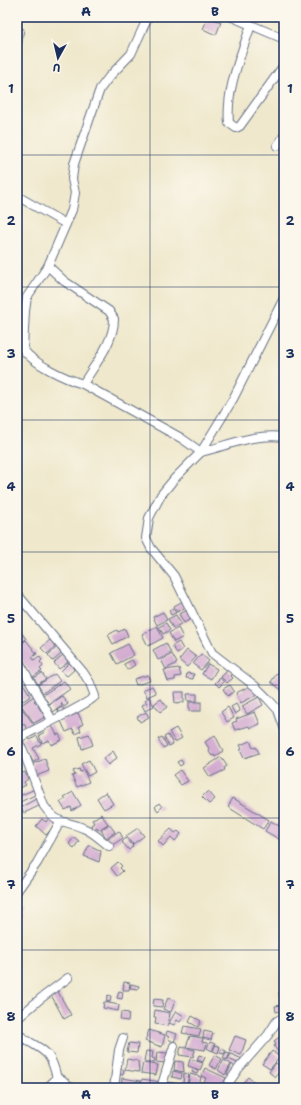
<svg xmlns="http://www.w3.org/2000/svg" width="301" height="1105" font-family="'Shantell Sans',sans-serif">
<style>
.building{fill:#d3abd1}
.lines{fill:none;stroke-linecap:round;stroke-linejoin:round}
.street-casing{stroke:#657084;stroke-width:10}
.street{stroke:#fff;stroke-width:8}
.grid{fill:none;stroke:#1b2f5e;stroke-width:1;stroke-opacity:0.55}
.neatline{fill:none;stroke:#1b2f5e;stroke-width:1.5}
.grid-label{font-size:13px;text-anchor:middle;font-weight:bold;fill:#1b2f5e}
</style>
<rect width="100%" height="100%" fill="#fbf7ec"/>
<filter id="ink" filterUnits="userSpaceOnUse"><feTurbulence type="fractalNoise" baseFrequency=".025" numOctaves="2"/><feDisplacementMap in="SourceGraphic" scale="8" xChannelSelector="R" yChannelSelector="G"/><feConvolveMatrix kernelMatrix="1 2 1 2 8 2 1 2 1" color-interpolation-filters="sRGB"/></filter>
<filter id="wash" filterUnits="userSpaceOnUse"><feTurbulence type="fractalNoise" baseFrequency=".012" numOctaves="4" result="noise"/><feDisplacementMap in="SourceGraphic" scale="16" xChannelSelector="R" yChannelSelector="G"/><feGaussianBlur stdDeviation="0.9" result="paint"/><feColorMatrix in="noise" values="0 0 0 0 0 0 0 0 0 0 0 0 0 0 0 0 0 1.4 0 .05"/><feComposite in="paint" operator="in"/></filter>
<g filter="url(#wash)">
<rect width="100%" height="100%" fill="#efe8cc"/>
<g id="blocks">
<!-- building -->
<g class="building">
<polygon points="208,17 221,22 216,35 203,29"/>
<polygon points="17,27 24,29 21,46 17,45"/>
<polygon points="183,601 186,607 177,612 174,606"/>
<polygon points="173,608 176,613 171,615 169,611"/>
<polygon points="190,609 194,617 184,623 179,614"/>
<polygon points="163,612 167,620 157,625 153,617"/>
<polygon points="176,615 181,624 173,628 168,619"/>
<polygon points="166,623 170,630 163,634 159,627"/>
<polygon points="157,626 163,638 148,646 142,634"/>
<polygon points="178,628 183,637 174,642 169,633"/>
<polygon points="125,629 128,636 113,644 108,635 117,630 118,632"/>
<polygon points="21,632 26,639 17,646 17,634"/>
<polygon points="51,639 55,647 47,654 41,648"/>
<polygon points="26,640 37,654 32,657 34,660 39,656 42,660 40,662 43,666 40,669 42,671 33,677 17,653 17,647"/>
<polygon points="179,642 183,649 177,653 172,646"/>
<polygon points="166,643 171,653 158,660 153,650"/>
<polygon points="128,644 134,655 117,664 111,653"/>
<polygon points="57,647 61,654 53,661 48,655"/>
<polygon points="187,650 196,657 187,667 179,660"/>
<polygon points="64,654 68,662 59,669 54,663"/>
<polygon points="172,654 177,663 166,669 161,660"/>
<polygon points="201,654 209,661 201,670 193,664"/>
<polygon points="132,660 135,665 127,670 124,664"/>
<polygon points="70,662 74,670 67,676 61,671"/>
<polygon points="208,664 217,669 211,679 202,674"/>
<polygon points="179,668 181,676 175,677 175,680 168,681 164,670"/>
<polygon points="228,670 232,674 231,676 233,678 227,683 221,677"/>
<polygon points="42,673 46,679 38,684 34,678"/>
<polygon points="187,673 194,674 193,679 186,678"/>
<polygon points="277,673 284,677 283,691 271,682"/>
<polygon points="55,674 60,681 43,693 38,685"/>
<polygon points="148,675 150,681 136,685 134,679"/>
<polygon points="220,678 224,682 219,687 215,683"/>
<polygon points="64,681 70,689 49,704 43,695"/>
<polygon points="22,682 31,696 23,701 17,693 17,686"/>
<polygon points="230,685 234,691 228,696 223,689"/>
<polygon points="152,686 156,693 147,697 143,690"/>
<polygon points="250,686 258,694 241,703 236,693"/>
<polygon points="174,692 184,692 184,702 175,703"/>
<polygon points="187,694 197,694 197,701 188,701"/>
<polygon points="17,695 22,702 17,706"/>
<polygon points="34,696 36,699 34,701 39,705 38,706 45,717 34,723 21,705"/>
<polygon points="62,696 68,704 64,707 61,703 62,706 53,712 48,705"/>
<polygon points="149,697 154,706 145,711 142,705 147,703 145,700"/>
<polygon points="259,697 263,705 247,714 242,706"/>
<polygon points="161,699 167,707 160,712 154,704"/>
<rect x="189" y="702" width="12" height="9"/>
<polygon points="236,704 240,711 235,714 231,707"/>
<polygon points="21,707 34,725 28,730 24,724 17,728 17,709"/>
<polygon points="62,707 65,711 61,714 57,710"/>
<polygon points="228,707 234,718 227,722 221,712"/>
<polygon points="146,712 149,717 140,722 137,717"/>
<polygon points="255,712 260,724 250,728 249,726 235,730 232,723 237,721 236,719"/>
<polygon points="78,713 83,724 79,726 81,731 75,734 73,729 66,732 61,721"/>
<polygon points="51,724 57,735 59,734 62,740 51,745 49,740 42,743 39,735 45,732 43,728"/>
<polygon points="176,728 182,738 175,742 169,732"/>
<polygon points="89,734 93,745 82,749 79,737"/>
<polygon points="168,735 173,744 169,746 164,737"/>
<polygon points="215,735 223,751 215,757 214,755 212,756 209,752 210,750 205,742"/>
<polygon points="28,736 30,740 37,736 41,744 33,748 39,759 33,762 22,739"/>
<polygon points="162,737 167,746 163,748 158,739"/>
<polygon points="250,741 253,748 256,747 259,753 244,758 240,750 242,749 240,745"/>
<polygon points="113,751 117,758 108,765 103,759"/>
<polygon points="221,757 227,766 224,768 225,770 210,777 204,768"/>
<polygon points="45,759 49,771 36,776 32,764"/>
<polygon points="89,760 95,772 88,776 81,764"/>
<polygon points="181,760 183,764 180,766 177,762"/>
<polygon points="79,769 80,772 84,771 89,782 77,787 72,776 75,775 73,771"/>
<polygon points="180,770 188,781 181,785 173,775"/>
<polygon points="25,772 28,779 24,782 26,785 18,789 17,775"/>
<polygon points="35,789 37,794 20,802 17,797"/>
<polygon points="208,791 215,799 209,804 202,797"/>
<polygon points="73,792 81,805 72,811 71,807 65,810 60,802 66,799 64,797"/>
<polygon points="106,792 113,804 104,809 97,798"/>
<polygon points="38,798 41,805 24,813 21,807"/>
<polygon points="233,798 269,820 263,829 228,807"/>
<polygon points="159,803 162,807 158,811 155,807"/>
<polygon points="101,814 108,824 98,830 97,827 94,829 91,825 94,823 92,820"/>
<polygon points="49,818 56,824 46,835 36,826 42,819 46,822"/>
<polygon points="271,821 284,829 284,842 265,831"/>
<polygon points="109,824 115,832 106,838 101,830"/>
<polygon points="138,828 144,836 133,844 126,836"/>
<polygon points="171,829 175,833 178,831 181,834 175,841 171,837 163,846 158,841"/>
<polygon points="119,831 123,838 111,846 107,839"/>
<polygon points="74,837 79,841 74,848 69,844"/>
<polygon points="126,838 133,846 129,850 122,842"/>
<polygon points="89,845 101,851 99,862 84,856"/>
<polygon points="118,862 122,866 120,868 123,871 117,876 111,868"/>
<polygon points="17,905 21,907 18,911 20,913 17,918"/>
<polygon points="124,982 130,983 129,990 123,990"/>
<polygon points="131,984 139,986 138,989 130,988"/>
<polygon points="57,990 71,1015 64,1019 50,993"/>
<polygon points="119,991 123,992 122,999 117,998"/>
<polygon points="284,991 284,1010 276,1012 275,1006 282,1005 279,992"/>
<polygon points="108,995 111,996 110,1002 106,1001"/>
<polygon points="168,998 175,1001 171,1012 163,1009"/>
<polygon points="154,999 163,1000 162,1007 153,1006"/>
<polygon points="104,1002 119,1005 118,1011 103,1008"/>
<polygon points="155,1010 170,1013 168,1026 155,1024 156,1017 154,1017"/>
<polygon points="176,1011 184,1016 180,1022 177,1020 174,1025 169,1023"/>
<polygon points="121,1012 129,1013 128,1021 120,1020"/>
<polygon points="192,1016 201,1021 198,1027 189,1022"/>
<polygon points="184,1026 201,1029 199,1036 182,1033"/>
<polygon points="149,1030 165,1035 162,1047 145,1041"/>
<polygon points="167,1031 177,1034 174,1042 168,1039 169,1037 166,1035"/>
<polygon points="204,1031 213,1033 211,1040 203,1038"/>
<polygon points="190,1036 203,1038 202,1042 207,1043 205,1050 186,1047"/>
<polygon points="235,1036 246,1040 241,1055 229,1050"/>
<polygon points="281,1036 284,1039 284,1053 281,1056 274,1046 276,1045 274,1041"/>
<polygon points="210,1042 215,1044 212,1051 207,1048"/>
<polygon points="129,1043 138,1044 137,1053 127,1052"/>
<polygon points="216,1045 220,1047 218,1053 213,1051"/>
<polygon points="181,1047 195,1050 193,1057 179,1055"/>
<polygon points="222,1049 226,1051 224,1054 220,1053"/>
<polygon points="146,1051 153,1052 152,1058 155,1059 154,1063 144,1061"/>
<polygon points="272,1051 280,1057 270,1069 262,1064"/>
<polygon points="157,1052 167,1053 165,1063 156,1062"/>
<polygon points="226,1052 230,1053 227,1060 223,1058"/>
<polygon points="231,1054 242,1059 240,1064 228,1059"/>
<polygon points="199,1055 205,1057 203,1062 197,1060"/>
<polygon points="215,1055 222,1059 216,1069 209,1065"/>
<polygon points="127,1059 138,1061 139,1072 125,1070"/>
<polygon points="190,1059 203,1063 200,1070 188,1066"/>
<polygon points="224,1060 231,1064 225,1075 218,1070"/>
<polygon points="175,1061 183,1062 184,1072 174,1070"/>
<polygon points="143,1063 158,1065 156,1075 141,1073"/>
<polygon points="276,1063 282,1068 275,1077 269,1072"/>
<polygon points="232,1064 237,1070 232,1078 227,1074"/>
<polygon points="205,1068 226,1078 221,1088 204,1082 206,1078 201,1076"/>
<polygon points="119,1069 124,1070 123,1075 118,1074"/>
<polygon points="193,1069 198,1071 197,1074 192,1072"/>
<polygon points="173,1071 182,1073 181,1079 172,1077"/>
<polygon points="184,1073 189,1074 187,1085 183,1084"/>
<polygon points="190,1074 201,1077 199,1087 188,1085"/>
<polygon points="248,1077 258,1086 257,1088 244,1088 241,1085"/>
<polygon points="122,1078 141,1081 139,1088 121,1088"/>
<polygon points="142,1079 161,1082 160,1088 141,1088"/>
<polygon points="61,1080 70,1088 55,1087"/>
<polygon points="168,1082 180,1084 180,1088 167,1088"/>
<polygon points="201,1082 205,1083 204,1088 200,1088"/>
</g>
</g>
</g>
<g filter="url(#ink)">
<use href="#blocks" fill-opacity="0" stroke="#657084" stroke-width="1"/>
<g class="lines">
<defs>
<g id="street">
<path d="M 148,17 L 131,54 L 109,77 L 100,89 L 74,164 L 72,179 L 75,193 L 72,210 L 48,266 L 27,297 L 25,311 L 23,349 C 33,364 66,379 83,384 L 181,438 L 201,452 C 229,445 255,433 284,437"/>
<polyline points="232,17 284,39"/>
<path d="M 251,25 C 240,58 226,89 229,123 L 236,128 L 240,126 L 284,65"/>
<polyline points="277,146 284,136"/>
<polyline points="17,196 66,224"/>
<path d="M 48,266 L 64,281 L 109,311 L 114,319 C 114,342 95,364 83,384"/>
<polyline points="284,298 233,399 201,452 175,478 161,495 149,518 146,538 151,548 174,576 212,653 255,686 268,699 278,710 284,727"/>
<path d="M 17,594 L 83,672 L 90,683 L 95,696 C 91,703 29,732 17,739"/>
<polyline points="17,658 52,720"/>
<path d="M 17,740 L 23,750 L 44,806 C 59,826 63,819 83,828 C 92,831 101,840 109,846"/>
<polyline points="17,891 37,863 60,822"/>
<polyline points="17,1019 40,999 68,978"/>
<path d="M 17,1033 C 40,1052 50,1045 57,1079"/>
<polyline points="47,1088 54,1081 61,1079 72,1088"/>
<polyline points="114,1088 119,1050 123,1038"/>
<polyline points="161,1088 174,1046"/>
<polyline points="225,1088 239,1068 268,1035 277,1021 284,1017"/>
</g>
</defs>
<!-- street casing -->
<use href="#street" class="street-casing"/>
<!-- street -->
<use href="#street" class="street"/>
</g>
</g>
<!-- grid -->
<path class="grid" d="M 150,17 L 150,1088M 17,155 L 284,155M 17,287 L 284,287M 17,420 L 284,420M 17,552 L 284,552M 17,685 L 284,685M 17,818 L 284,818M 17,950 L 284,950"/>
<!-- margin -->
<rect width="301" height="1105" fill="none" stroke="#fbf7ec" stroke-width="44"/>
<!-- north arrow -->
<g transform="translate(58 58) rotate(188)" stroke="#fbf7ec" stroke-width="3" paint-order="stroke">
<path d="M0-3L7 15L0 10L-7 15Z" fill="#1b2f5e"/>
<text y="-6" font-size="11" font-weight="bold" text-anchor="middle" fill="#1b2f5e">U</text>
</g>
<rect x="22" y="22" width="257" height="1061" class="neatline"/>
<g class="grid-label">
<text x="86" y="16">A</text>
<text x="215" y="16">B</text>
<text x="11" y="93">1</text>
<text x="290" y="93">1</text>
<text x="11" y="225">2</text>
<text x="290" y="225">2</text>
<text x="11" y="358">3</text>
<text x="290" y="358">3</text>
<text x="11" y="491">4</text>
<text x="290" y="491">4</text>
<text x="11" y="623">5</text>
<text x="290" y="623">5</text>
<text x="11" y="756">6</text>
<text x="290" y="756">6</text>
<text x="11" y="889">7</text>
<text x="290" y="889">7</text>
<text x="11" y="1021">8</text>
<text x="290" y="1021">8</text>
<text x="86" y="1099">A</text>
<text x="215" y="1099">B</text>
</g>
</svg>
